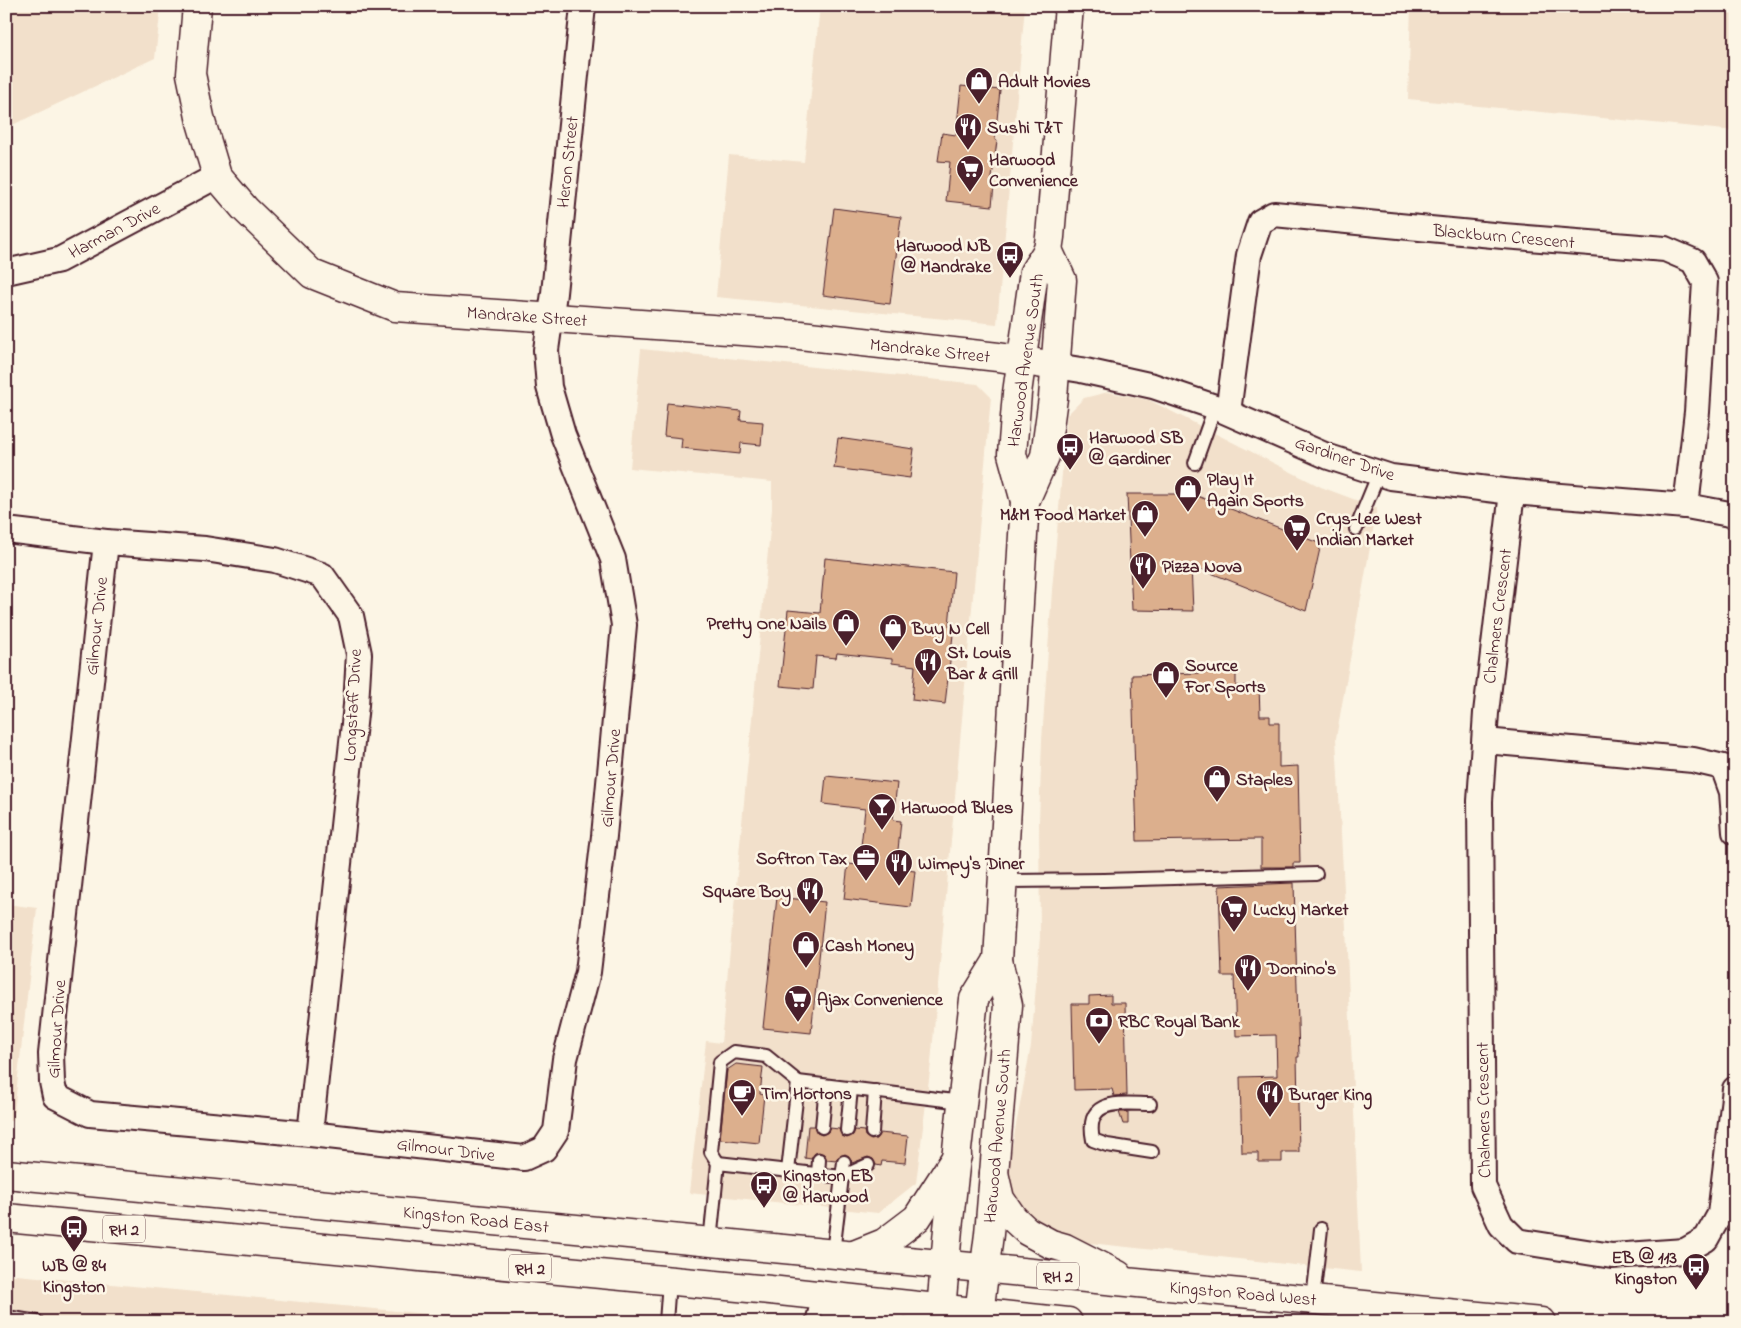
<svg xmlns="http://www.w3.org/2000/svg" width="1741" height="1328" font-family="'Indie Flower',sans-serif">
<style>
.built{fill:#f2e0cb}
.building{fill:#dcaf8d;stroke:#4a1f2b}
.lines{fill:none;stroke-linecap:round;stroke-linejoin:round}
.lane-casing{stroke:#4a1f2b;stroke-width:16}
.street-casing{stroke:#4a1f2b;stroke-width:28}
.secondary-casing{stroke:#4a1f2b;stroke-width:31}
.primary-casing{stroke:#4a1f2b;stroke-width:31}
.lane{stroke:#fcf5e5;stroke-width:12}
.street{stroke:#fcf5e5;stroke-width:24}
.secondary{stroke:#fcf5e5;stroke-width:28}
.primary{stroke:#fcf5e5;stroke-width:28}
.labels{text-anchor:middle;stroke-width:5;stroke-linejoin:round;paint-order:stroke}
.shield{fill:#fcf5e5;stroke:#7f5f63;stroke-width:1}
.shield-label{font-size:16px;font-weight:bold;fill:#4a1f2b}
.poi-label{font-size:18px;font-weight:bold;fill:#4a1f2b;stroke:#fcf5e5;text-anchor:start}
.street-label{font-size:18px;fill:#4a1f2b;stroke:#fcf5e5}
</style>
<rect width="100%" height="100%" fill="#fcf5e5"/>
<filter id="ink" filterUnits="userSpaceOnUse"><feTurbulence type="fractalNoise" baseFrequency=".02" numOctaves="2"/><feDisplacementMap in="SourceGraphic" scale="10" xChannelSelector="R" yChannelSelector="G"/><feConvolveMatrix kernelMatrix="1 2 1 2 8 2 1 2 1" color-interpolation-filters="sRGB"/></filter>
<g filter="url(#ink)">
<!-- built -->
<g class="built">
<polygon points="6,6 161,6 155,58 6,128"/>
<polygon points="820,6 1025,6 997,324 716,297 729,155 804,162"/>
<polygon points="1411,6 1735,6 1735,131 1408,99"/>
<polygon points="641,349 978,384 991,397 931,1063 916,1183 878,1213 689,1193 706,1041 721,1043 772,509 772,482 630,468"/>
<polygon points="1108,392 1149,400 1321,487 1377,508 1336,738 1346,928 1361,1272 1071,1241 1038,1226 1007,1192 1007,1173 1031,1046 1040,937 1039,821 1042,740 1052,590 1067,415 1084,398"/>
<polygon points="6,904 37,908 13,1121 6,1121"/>
<polygon points="6,1274 512,1322 6,1322"/>
</g>
<!-- building -->
<g class="building">
<polygon points="961,86 1000,90 995,140 997,141 991,185 994,185 992,206 946,201 950,162 938,161 942,133 956,135"/>
<polygon points="834,208 901,217 890,304 823,295"/>
<polygon points="667,403 741,411 740,420 763,422 761,445 741,443 740,454 681,448 682,438 664,436"/>
<polygon points="838,438 914,449 910,478 834,468"/>
<polygon points="1127,494 1192,494 1321,544 1306,611 1191,565 1193,611 1132,610"/>
<polygon points="825,558 954,572 949,626 954,626 945,704 912,700 915,666 892,663 892,659 837,653 836,658 816,656 813,689 780,686 788,610 820,613"/>
<polygon points="1236,672 1236,686 1259,685 1260,716 1270,716 1270,723 1279,723 1279,767 1298,766 1300,863 1293,863 1293,867 1261,867 1261,839 1137,841 1132,675"/>
<polygon points="826,776 897,783 893,820 901,821 896,869 915,871 911,907 844,899 848,864 859,865 865,809 823,804"/>
<polygon points="1294,883 1299,1057 1297,1057 1299,1152 1282,1152 1282,1162 1258,1162 1258,1153 1242,1153 1240,1077 1277,1076 1276,1035 1236,1036 1234,976 1222,976 1219,886"/>
<polygon points="777,897 825,902 811,1033 763,1028"/>
<polygon points="1111,995 1111,1003 1125,1003 1127,1095 1114,1096 1112,1089 1074,1090 1072,1004 1089,1004 1089,996"/>
<polygon points="736,1064 763,1067 760,1094 764,1095 759,1143 720,1139 727,1070"/>
<polygon points="1119,1112 1128,1112 1128,1124 1123,1124"/>
<polygon points="808,1126 814,1126 817,1133 822,1135 828,1132 830,1128 839,1129 842,1136 847,1138 853,1135 855,1130 864,1131 865,1136 871,1140 876,1139 880,1133 908,1136 905,1163 882,1161 881,1166 876,1165 873,1159 868,1157 852,1163 849,1156 845,1154 838,1157 836,1161 827,1160 824,1154 819,1152 815,1153 811,1159 805,1158"/>
</g>
<g class="lines">
<defs>
<g id="lane">
<polyline points="1195,463 1215,407"/>
<polyline points="1356,529 1379,473"/>
<polyline points="1002,881 1104,880 1316,874"/>
<path d="M 1150,1104 C 1121,1104 1084,1097 1093,1140 L 1107,1145 L 1152,1152"/>
<polyline points="822,1127 826,1086"/>
<polyline points="847,1130 851,1089"/>
<polyline points="872,1132 875,1091"/>
<polyline points="718,1163 711,1152 720,1062 734,1052 766,1056 798,1082"/>
<polyline points="788,1171 798,1082 962,1102"/>
<polyline points="818,1174 819,1160"/>
<polyline points="842,1177 868,1165"/>
<polyline points="842,1177 844,1162"/>
<polyline points="710,1242 718,1163 842,1177 833,1253"/>
<polyline points="1313,1299 1321,1229"/>
<polyline points="7,1322 13,1318 37,1322"/>
<polyline points="666,1322 669,1281"/>
<polyline points="812,1322 819,1295"/>
</g>
<g id="street">
<polyline points="6,272 59,260 217,176"/>
<polyline points="1056,366 1081,370 1153,386 1215,407 1329,457 1391,477 1512,492 1686,506 1735,515"/>
<polyline points="1228,412 1249,255 1260,222 1274,214 1503,236 1665,249 1693,261 1705,282 1697,412 1686,506"/>
<polyline points="1512,492 1486,713 1480,801 1483,1186 1501,1225 1517,1241 1612,1256 1685,1251 1706,1239 1720,1214 1735,1089"/>
<polyline points="6,530 106,542 205,549 275,560 322,575 351,616 359,654 356,705 310,1134"/>
<polyline points="106,542 51,1054 52,1082 55,1096 90,1114 310,1134 524,1158 544,1149 556,1131 565,1059 588,972 604,836 624,625 613,559 563,435 549,387 546,350 554,293 583,6"/>
<polyline points="1485,741 1693,760 1723,767 1732,792 1735,832"/>
</g>
<g id="secondary">
<polyline points="197,6 191,74 201,122 217,176 245,209 312,274 395,307 800,335 998,357 1056,366"/>
<polyline points="1025,501 1045,456 1053,398 1062,280 1048,250"/>
<polyline points="940,1322 948,1229 974,999 998,960"/>
<polyline points="978,1322 989,1234 1008,1005 998,960 1025,501 1012,454 1017,393 1034,272 1048,250 1050,237 1069,6"/>
</g>
<g id="primary">
<polyline points="994,1173 1000,1199 1013,1218 1027,1231 1051,1244 1065,1248 1118,1275"/>
<polyline points="6,1174 1541,1322"/>
<polyline points="6,1218 770,1290 1068,1322"/>
<polyline points="854,1255 884,1243 917,1218 957,1156"/>
<polyline points="819,1295 853,1322"/>
</g>
</defs>
<!-- lane casing -->
<use href="#lane" class="lane-casing"/>
<!-- street casing -->
<use href="#street" class="street-casing"/>
<!-- secondary casing -->
<use href="#secondary" class="secondary-casing"/>
<!-- primary casing -->
<use href="#primary" class="primary-casing"/>
<!-- lane -->
<use href="#lane" class="lane"/>
<!-- street -->
<use href="#street" class="street"/>
<!-- secondary -->
<use href="#secondary" class="secondary"/>
<!-- primary -->
<use href="#primary" class="primary"/>
</g>
</g>
<!-- icons -->
<defs>
<symbol id="shop-pin" viewBox="-11 -11 22 30"><path d="M0 17L-7.5 6A9.5 9.5 0 1 1 7.5 6Z" fill="#4a1f2b" stroke="#fcf5e5"/><path d="M-5-2.5h2.3a2.7 3.5 0 0 1 5.4 0H5L5.5 6h-11ZM-1.5-2.5h3a1.5 2.3 0 0 0-3 0Z" fill="#fff"/></symbol>
<symbol id="restaurant-pin" viewBox="-11 -11 22 30"><path d="M0 17L-7.5 6A9.5 9.5 0 1 1 7.5 6Z" fill="#4a1f2b" stroke="#fcf5e5"/><path d="M-5-6h1v4h1v-4h1v4h1v-4h1v5L-1.5 .5V6h-2V.5L-5-1ZM5-6V6H3V1.5H1.5Q1.5-4 5-6Z" fill="#fff"/></symbol>
<symbol id="supermarket-pin" viewBox="-11 -11 22 30"><path d="M0 17L-7.5 6A9.5 9.5 0 1 1 7.5 6Z" fill="#4a1f2b" stroke="#fcf5e5"/><path d="M-6-5.5h2.5l.6 2H6L4.5 2H-2.5L-4.4-4H-6ZM-1.5 3.2a1.3 1.3 0 1 0 .1 0ZM3 3.2a1.3 1.3 0 1 0 .1 0Z" fill="#fff"/></symbol>
<symbol id="bus-pin" viewBox="-11 -11 22 30"><path d="M0 17L-7.5 6A9.5 9.5 0 1 1 7.5 6Z" fill="#4a1f2b" stroke="#fcf5e5"/><path d="M-5-6H5V4H4V6H2V4H-2V6H-4V4H-5ZM-3.5-4V0h7V-4ZM-3.5 1.2v1.5H-2V1.2ZM2 1.2v1.5H3.5V1.2Z" fill="#fff"/></symbol>
<symbol id="bar-pin" viewBox="-11 -11 22 30"><path d="M0 17L-7.5 6A9.5 9.5 0 1 1 7.5 6Z" fill="#4a1f2b" stroke="#fcf5e5"/><path d="M-6-5H6L.8 .8V4.5H3.5V6h-7V4.5H-.8V.8Z" fill="#fff"/></symbol>
<symbol id="office-pin" viewBox="-11 -11 22 30"><path d="M0 17L-7.5 6A9.5 9.5 0 1 1 7.5 6Z" fill="#4a1f2b" stroke="#fcf5e5"/><path d="M-6-3h4V-5.5h4V-3h4V5H-6ZM-1-4.5V-3h2v-1.5ZM-6 0V1H6V0Z" fill="#fff"/></symbol>
<symbol id="bank-pin" viewBox="-11 -11 22 30"><path d="M0 17L-7.5 6A9.5 9.5 0 1 1 7.5 6Z" fill="#4a1f2b" stroke="#fcf5e5"/><path d="M-6-4H6V4H-6ZM0-2.3a2.3 2.3 0 1 0 0 4.6a2.3 2.3 0 1 0 0-4.6Z" fill="#fff"/></symbol>
<symbol id="cafe-pin" viewBox="-11 -11 22 30"><path d="M0 17L-7.5 6A9.5 9.5 0 1 1 7.5 6Z" fill="#4a1f2b" stroke="#fcf5e5"/><path d="M-5.5-4.5H6V0H3Q3 3.5 0 3.5H-2.5Q-5.5 3.5-5.5 0ZM3-3.2v2h1.7v-2ZM-6 4.5H4V6H-6Z" fill="#fff"/></symbol>
</defs>
<g fill-rule="evenodd">
<use href="#shop-pin" x="963" y="65" width="32" height="43"/>
<use href="#restaurant-pin" x="952" y="111" width="32" height="43"/>
<use href="#supermarket-pin" x="954" y="153" width="32" height="43"/>
<use href="#bus-pin" x="994" y="239" width="32" height="43"/>
<use href="#bus-pin" x="1054" y="431" width="32" height="43"/>
<use href="#shop-pin" x="1172" y="473" width="32" height="43"/>
<use href="#shop-pin" x="1129" y="498" width="32" height="43"/>
<use href="#supermarket-pin" x="1281" y="512" width="32" height="43"/>
<use href="#restaurant-pin" x="1127" y="550" width="32" height="43"/>
<use href="#shop-pin" x="830" y="607" width="32" height="43"/>
<use href="#shop-pin" x="877" y="612" width="32" height="43"/>
<use href="#restaurant-pin" x="912" y="646" width="32" height="43"/>
<use href="#shop-pin" x="1150" y="659" width="32" height="43"/>
<use href="#shop-pin" x="1201" y="763" width="32" height="43"/>
<use href="#bar-pin" x="866" y="791" width="32" height="43"/>
<use href="#office-pin" x="850" y="842" width="32" height="43"/>
<use href="#restaurant-pin" x="883" y="847" width="32" height="43"/>
<use href="#restaurant-pin" x="794" y="875" width="32" height="43"/>
<use href="#supermarket-pin" x="1218" y="893" width="32" height="43"/>
<use href="#shop-pin" x="790" y="929" width="32" height="43"/>
<use href="#restaurant-pin" x="1232" y="952" width="32" height="43"/>
<use href="#supermarket-pin" x="782" y="983" width="32" height="43"/>
<use href="#bank-pin" x="1083" y="1005" width="32" height="43"/>
<use href="#cafe-pin" x="726" y="1077" width="32" height="43"/>
<use href="#restaurant-pin" x="1254" y="1078" width="32" height="43"/>
<use href="#bus-pin" x="748" y="1169" width="32" height="43"/>
<use href="#bus-pin" x="58" y="1213" width="32" height="43"/>
<use href="#bus-pin" x="1680" y="1251" width="32" height="43"/>
</g>
<g class="labels">
<!-- shield labels -->
<g class="shield">
<rect x="103" y="1215.5" width="42" height="27" rx="4"/>
<rect x="509" y="1254.5" width="42" height="27" rx="4"/>
<rect x="1037" y="1262.5" width="42" height="27" rx="4"/>
</g>
<g class="shield-label">
<text x="124" y="1235">RH 2</text>
<text x="530" y="1274">RH 2</text>
<text x="1058" y="1282">RH 2</text>
</g>
<!-- poi labels -->
<g class="poi-label">
<text x="998" y="87">Adult Movies</text>
<text x="987" y="133">Sushi T&amp;T</text>
<text x="989" y="165">Harwood<tspan x="989" dy="21">Convenience</tspan></text>
<text x="991" y="251" text-anchor="end">Harwood NB<tspan x="991" dy="21">@ Mandrake</tspan></text>
<text x="1089" y="443">Harwood SB<tspan x="1089" dy="21">@ Gardiner</tspan></text>
<text x="1207" y="485">Play It<tspan x="1207" dy="21">Again Sports</tspan></text>
<text x="1126" y="520" text-anchor="end">M&amp;M Food Market</text>
<text x="1316" y="524">Crys-Lee West<tspan x="1316" dy="21">Indian Market</tspan></text>
<text x="1162" y="572">Pizza Nova</text>
<text x="827" y="629" text-anchor="end">Pretty One Nails</text>
<text x="912" y="634">Buy N Cell</text>
<text x="947" y="658">St. Louis<tspan x="947" dy="21">Bar &amp; Grill</tspan></text>
<text x="1185" y="671">Source<tspan x="1185" dy="21">For Sports</tspan></text>
<text x="1236" y="785">Staples</text>
<text x="901" y="813">Harwood Blues</text>
<text x="847" y="864" text-anchor="end">Softron Tax</text>
<text x="918" y="869">Wimpy's Diner</text>
<text x="791" y="897" text-anchor="end">Square Boy</text>
<text x="1253" y="915">Lucky Market</text>
<text x="825" y="951">Cash Money</text>
<text x="1267" y="974">Domino's</text>
<text x="817" y="1005">Ajax Convenience</text>
<text x="1118" y="1027">RBC Royal Bank</text>
<text x="761" y="1099">Tim Hortons</text>
<text x="1289" y="1100">Burger King</text>
<text x="783" y="1181">Kingston EB<tspan x="783" dy="21">@ Harwood</tspan></text>
<text x="1677" y="1263" text-anchor="end">EB @ 113<tspan x="1677" dy="21">Kingston</tspan></text>
<text x="74" y="1271" text-anchor="middle">WB @ 84<tspan x="74" dy="21">Kingston</tspan></text>
</g>
<!-- street labels -->
<g class="street-label">
<text transform="translate(567 162) rotate(-84)" y="6">Heron Street</text>
<text transform="translate(114 230) rotate(-28)" y="6">Harman Drive</text>
<text transform="translate(1504 236) rotate(5)" y="6">Blackburn Crescent</text>
<text transform="translate(527 316) rotate(4)" y="6">Mandrake Street</text>
<text transform="translate(930 350) rotate(6)" y="6">Mandrake Street</text>
<text transform="translate(1025 360) rotate(-82)" y="6">Harwood Avenue South</text>
<text transform="translate(1345 458) rotate(19)" y="6">Gardiner Drive</text>
<text transform="translate(1497 616) rotate(-83)" y="6">Chalmers Crescent</text>
<text transform="translate(96 626) rotate(-84)" y="6">Gilmour Drive</text>
<text transform="translate(352 705) rotate(-87)" y="6">Longstaff Drive</text>
<text transform="translate(610 778) rotate(-85)" y="6">Gilmour Drive</text>
<text transform="translate(56 1029) rotate(-86)" y="6">Gilmour Drive</text>
<text transform="translate(1483 1110) rotate(-91)" y="6">Chalmers Crescent</text>
<text transform="translate(997 1136) rotate(-85)" y="6">Harwood Avenue South</text>
<text transform="translate(446 1149) rotate(7)" y="6">Gilmour Drive</text>
<text transform="translate(476 1219) rotate(6)" y="6">Kingston Road East</text>
<text transform="translate(1243 1293) rotate(5)" y="6">Kingston Road West</text>
</g>
</g>
<!-- margin -->
<rect width="1741" height="1328" fill="none" stroke="#fcf5e5" stroke-width="25"/>
<rect x="12" y="12" width="1716" height="1303" fill="none" stroke="#4a1f2b" stroke-width="2" filter="url(#ink)"/>
</svg>
